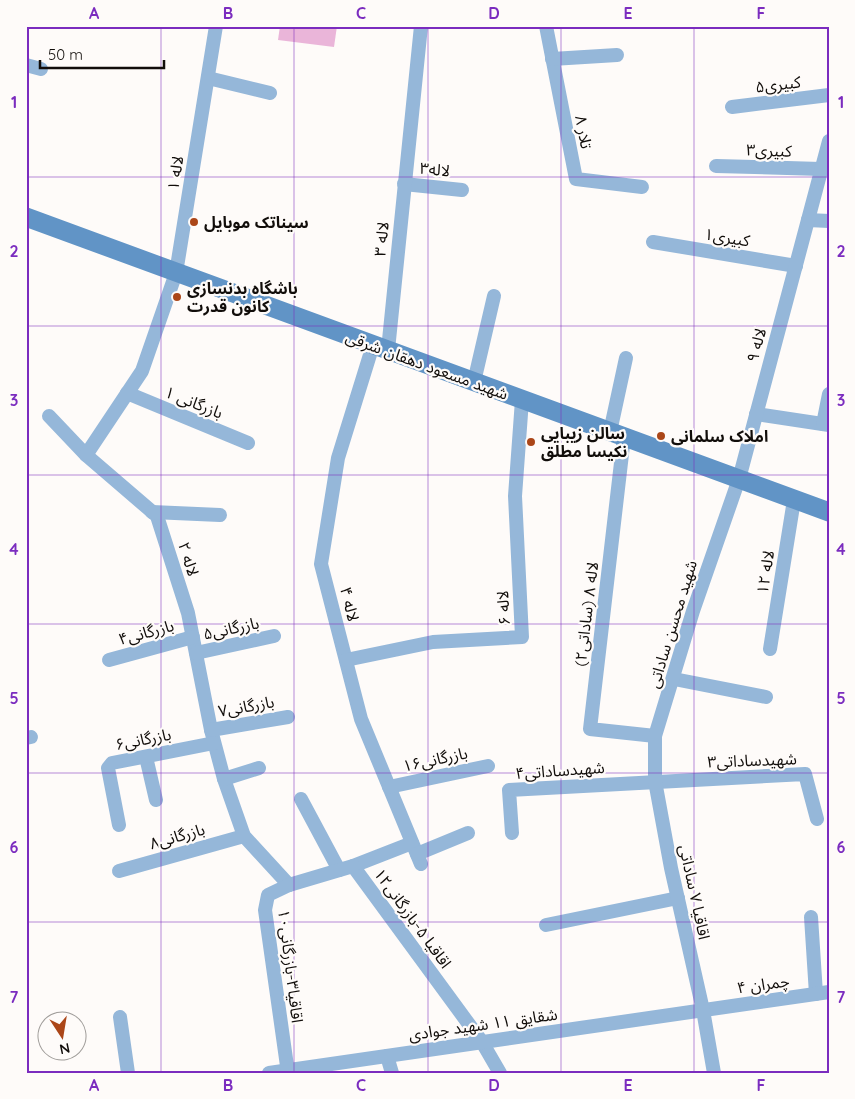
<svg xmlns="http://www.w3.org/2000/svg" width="855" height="1099" font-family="Quicksand,'Noto Sans Arabic',sans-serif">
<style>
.building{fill:#eab5d9}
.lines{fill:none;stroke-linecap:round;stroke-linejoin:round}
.minor{stroke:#95b7d9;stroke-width:14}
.secondary{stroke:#6194c6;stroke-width:19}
.grid{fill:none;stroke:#7b2cbf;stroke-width:1;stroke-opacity:0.55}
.poi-dot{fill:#ab4618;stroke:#fefbf9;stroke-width:2}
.labels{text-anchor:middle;stroke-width:4.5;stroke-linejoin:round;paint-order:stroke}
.street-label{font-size:16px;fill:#110d0a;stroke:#fefbf9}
.poi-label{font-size:16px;font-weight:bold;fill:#110d0a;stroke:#fefbf9;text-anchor:start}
.neatline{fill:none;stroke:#7b2cbf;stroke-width:2}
.grid-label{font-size:16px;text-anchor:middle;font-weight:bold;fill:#7b2cbf}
</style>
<rect width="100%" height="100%" fill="#fefbf9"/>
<!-- building -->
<polygon class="building" points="280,26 337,26 334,47 278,40"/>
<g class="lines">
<!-- minor -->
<g class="minor">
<polyline points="546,26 576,179 642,187"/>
<polyline points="552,59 617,55"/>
<polyline points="26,65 41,69"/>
<polyline points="208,78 270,93"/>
<polyline points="732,107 829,95"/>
<polyline points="716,166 821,169"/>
<polyline points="404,184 462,190"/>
<polyline points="808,220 829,221"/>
<polyline points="653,242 796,266"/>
<polyline points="373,345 338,458 321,564 361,719 421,864"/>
<polyline points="388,350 421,26"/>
<polyline points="474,382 494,296"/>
<polyline points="127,393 248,443"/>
<polyline points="756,414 829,425"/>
<polyline points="49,416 86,455 157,516 188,613 211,730 224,779 244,836 289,885"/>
<polyline points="823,424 829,394"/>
<polyline points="610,432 626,358"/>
<polyline points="624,437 590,729 655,736"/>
<polyline points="86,455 142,371 176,273 216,26"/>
<polyline points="152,512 220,515"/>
<polyline points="770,649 794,500"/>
<polyline points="196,653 274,636"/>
<polyline points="109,660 193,637"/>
<polyline points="346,660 433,642 522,637 515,496 522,400"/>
<polyline points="674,679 766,697"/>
<polyline points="211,730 288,717"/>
<polyline points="26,738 31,737"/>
<polyline points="146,757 156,800"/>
<polyline points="224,779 259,768"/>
<polyline points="389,787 488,766"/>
<polyline points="301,799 339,870"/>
<polyline points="119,825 108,768 112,763 214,743"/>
<polyline points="512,833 509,790 805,774 817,819"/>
<polyline points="412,843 353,866 482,1042 500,1073"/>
<polyline points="417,854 468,833"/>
<polyline points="119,871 244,836"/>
<polyline points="811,917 816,994"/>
<polyline points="546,925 678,898"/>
<polyline points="120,1017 128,1073"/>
<polyline points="387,1056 392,1073"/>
<polyline points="269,1073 829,992"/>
<polyline points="288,1073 265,910 268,895 289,885 353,866"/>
<polyline points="714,1073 703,1010 671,868 655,781 655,736 693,611 739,479 829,141"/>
</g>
<!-- secondary -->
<polyline class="secondary" points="26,217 829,512"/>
</g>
<!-- grid -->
<path class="grid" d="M 161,26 L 161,1073M 294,26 L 294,1073M 428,26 L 428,1073M 561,26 L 561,1073M 694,26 L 694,1073M 26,177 L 829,177M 26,326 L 829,326M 26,475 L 829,475M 26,624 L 829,624M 26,773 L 829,773M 26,922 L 829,922"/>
<!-- markers -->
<g class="poi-dot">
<circle cx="194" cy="222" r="5"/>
<circle cx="177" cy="297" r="5"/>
<circle cx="661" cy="436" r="5"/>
<circle cx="531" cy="442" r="5"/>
</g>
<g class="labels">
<!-- street labels -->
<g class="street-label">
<text transform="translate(778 84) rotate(-7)" y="6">کبیری۵</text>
<text transform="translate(584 132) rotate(79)" y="6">تلار ۸</text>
<text transform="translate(769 150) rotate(2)" y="6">کبیری۳</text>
<text transform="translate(435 169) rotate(6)" y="6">لاله۳</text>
<text transform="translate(175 173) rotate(-81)" y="6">لاله ۱</text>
<text transform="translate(727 237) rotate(9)" y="6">کبیری۱</text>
<text transform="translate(381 239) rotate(-84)" y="6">لاله ۳</text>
<text transform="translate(756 345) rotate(-75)" y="6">لاله ۹</text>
<text transform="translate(427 365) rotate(20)" y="6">شهید مسعود دهقان شرقی</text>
<text transform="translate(194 402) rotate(22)" y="6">بازرگانی ۱</text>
<text transform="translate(189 559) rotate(72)" y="6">لاله ۲</text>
<text transform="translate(765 572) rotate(-81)" y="6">لاله ۱۲</text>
<text transform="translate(350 604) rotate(76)" y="6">لاله ۴</text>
<text transform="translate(503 608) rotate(-93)" y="6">لاله ۶</text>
<text transform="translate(586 614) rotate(-83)" y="6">لاله ۸ (ساداتی۲)</text>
<text transform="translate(672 624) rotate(-73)" y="6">شهید محسن ساداتی</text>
<text transform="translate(231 628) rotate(-12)" y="6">بازرگانی۵</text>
<text transform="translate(146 632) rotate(-15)" y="6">بازرگانی۴</text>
<text transform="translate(246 706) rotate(-10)" y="6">بازرگانی۷</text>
<text transform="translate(143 739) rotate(-11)" y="6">بازرگانی۶</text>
<text transform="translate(435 759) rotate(-12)" y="6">بازرگانی۱۶</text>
<text transform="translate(752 760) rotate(-2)" y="6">شهیدساداتی۳</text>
<text transform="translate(560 770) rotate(-4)" y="6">شهیدساداتی۴</text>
<text transform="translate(177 836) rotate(-16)" y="6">بازرگانی۸</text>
<text transform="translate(695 892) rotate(78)" y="6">اقاقیا ۷ ساداتی</text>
<text transform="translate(413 918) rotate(54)" y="6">اقاقیا ۵-بازرگانی۱۲</text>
<text transform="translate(291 966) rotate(83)" y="6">اقاقیا۳-بازرگانی۱۰</text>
<text transform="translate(763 984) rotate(-8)" y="6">چمران ۴</text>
<text transform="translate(483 1024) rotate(-8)" y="6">شقایق ۱۱ شهید جوادی</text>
</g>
<!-- poi labels -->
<g class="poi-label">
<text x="204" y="228">سیناتک موبایل</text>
<text x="187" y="294">باشگاه بدنسازی<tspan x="187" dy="18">کانون قدرت</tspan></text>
<text x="541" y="439">سالن زیبایی<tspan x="541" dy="18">نکیسا مطلق</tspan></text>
<text x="671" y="442">املاک سلمانی</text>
</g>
</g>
<!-- border -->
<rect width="855" height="1099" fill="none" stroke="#fefbf9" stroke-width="55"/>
<!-- north arrow -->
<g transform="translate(62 1036) rotate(168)"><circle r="24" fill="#fefbf9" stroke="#9f9c99"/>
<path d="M0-4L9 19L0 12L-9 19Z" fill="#ab4618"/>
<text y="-8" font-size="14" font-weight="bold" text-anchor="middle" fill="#110d0a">N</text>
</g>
<!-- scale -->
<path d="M40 60v8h124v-8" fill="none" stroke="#110d0a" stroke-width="2.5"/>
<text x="48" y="60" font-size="15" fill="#110d0a" stroke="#fefbf9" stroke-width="4" paint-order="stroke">50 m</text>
<rect x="28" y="28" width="800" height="1044" class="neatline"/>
<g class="grid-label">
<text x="94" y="19">A</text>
<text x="228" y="19">B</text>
<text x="361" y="19">C</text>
<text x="494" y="19">D</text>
<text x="628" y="19">E</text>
<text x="761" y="19">F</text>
<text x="14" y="108">1</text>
<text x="841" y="108">1</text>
<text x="14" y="257">2</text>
<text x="841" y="257">2</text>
<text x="14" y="406">3</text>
<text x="841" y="406">3</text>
<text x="14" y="555">4</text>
<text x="841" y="555">4</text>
<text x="14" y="704">5</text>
<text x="841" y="704">5</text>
<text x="14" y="853">6</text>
<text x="841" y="853">6</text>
<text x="14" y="1003">7</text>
<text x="841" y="1003">7</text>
<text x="94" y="1091">A</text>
<text x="228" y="1091">B</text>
<text x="361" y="1091">C</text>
<text x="494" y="1091">D</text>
<text x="628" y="1091">E</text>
<text x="761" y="1091">F</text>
</g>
</svg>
